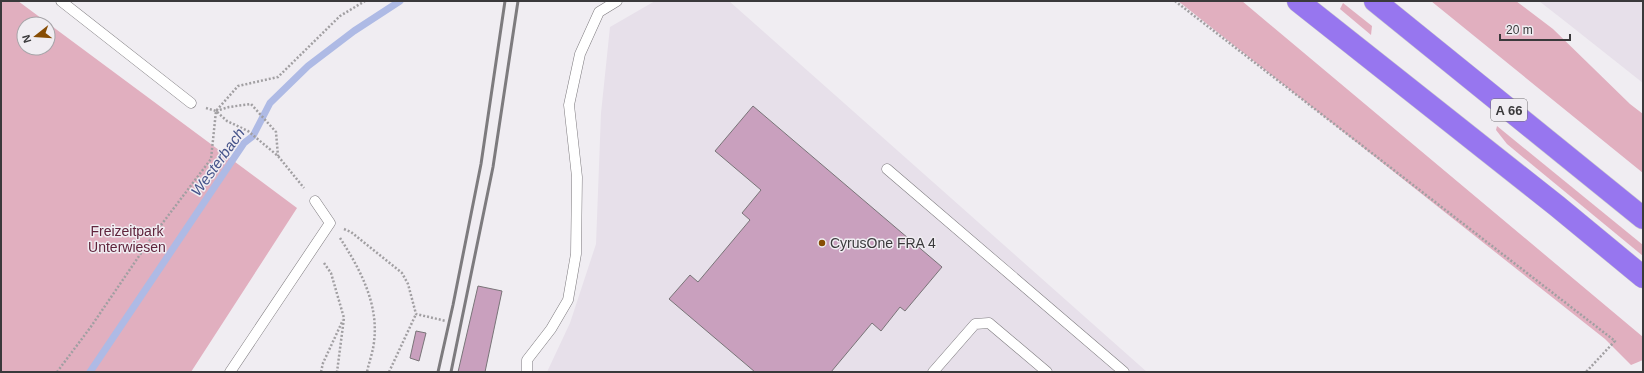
<svg xmlns="http://www.w3.org/2000/svg" width="1644" height="373" font-family="Helvetica,sans-serif">
<style>
.built{fill:#e7e0ea}
.green{fill:#e1afbf;fill-rule:evenodd}
.lines{fill:none;stroke-linecap:round;stroke-linejoin:round}
.stream{stroke:#aebae5;stroke-width:7}
.building{fill:#c9a0be;stroke:#797478}
.service-casing{stroke:#7d7a7e;stroke-width:11}
.motorway-casing{stroke:#ccc;stroke-width:23}
.path{stroke:#a19fa2;stroke-width:2.5;stroke-dasharray:2 2;stroke-linecap:butt}
.service{stroke:#fff;stroke-width:10}
.motorway{stroke:#9776ef;stroke-width:22}
.rail{stroke:#7d7b7e;stroke-width:3}
.poi-dot{fill:#874d04;stroke:#f0edf2;stroke-width:1.5}
.labels{text-anchor:middle;stroke-width:3;stroke-linejoin:round;paint-order:stroke}
.shield{fill:#f0edf2;stroke:#716f72;stroke-width:1}
.shield-label{font-size:13px;font-weight:bold;fill:#3a393b}
.park-label{font-size:14px;fill:#60243c;stroke:#f0edf2}
.poi-label{font-size:14px;fill:#3a393b;stroke:#f0edf2;text-anchor:start}
.water-label{font-size:15px;font-style:italic;fill:#45538a;stroke:#f0edf2}
</style>
<rect width="100%" height="100%" fill="#f0edf2"/>
<!-- built -->
<g class="built">
<polygon points="655,1 729,1 1147,372 547,372 570,323 596,244 601,113 610,27"/>
<polygon points="1539,1 1643,1 1643,83 1566,22"/>
</g>
<!-- green -->
<g class="green">
<path d="M 1,1 L 18,1 L 297,208 L 191,372 L 1,372 ZM 24,24 L 48,24 L 48,48 L 24,48 Z"/>
<polygon points="1178,1 1242,1 1643,337 1643,360 1631,365 1605,339"/>
<polygon points="1431,1 1516,1 1553,29 1630,104 1643,114 1643,173"/>
<polygon points="1343,3 1372,26 1371,35 1340,9"/>
<polygon points="1497,126 1643,245 1643,256 1507,144 1496,130"/>
</g>
<g class="lines">
<!-- stream -->
<polyline class="stream" points="90,372 244,143 253,136 270,103 308,66 354,31 400,1"/>
</g>
<!-- building -->
<g class="building">
<polygon points="753,106 942,267 905,311 900,307 881,331 872,323 831,372 755,372 669,299 690,275 698,282 750,220 742,213 761,190 715,151"/>
<polygon points="478,286 502,291 485,372 458,372"/>
<polygon points="416,331 426,333 419,361 410,358"/>
</g>
<g class="lines">
<defs>
<g id="service">
<polyline points="61,1 191,103"/>
<polyline points="887,169 1124,372"/>
<polyline points="230,372 330,223 315,201"/>
<polyline points="527,372 527,360 551,329 568,300 576,254 577,177 569,105 580,54 599,12 617,1"/>
<polyline points="933,372 975,324 989,323 1047,372"/>
</g>
<g id="motorway">
<polyline points="1298,1 1557,206 1643,277"/>
<polyline points="1375,1 1643,218"/>
</g>
</defs>
<!-- service casing -->
<use href="#service" class="service-casing"/>
<!-- motorway casing -->
<use href="#motorway" class="motorway-casing"/>
<!-- path -->
<g class="path">
<polyline points="1175,1 1615,341 1586,372"/>
<polyline points="206,108 216,111 227,121 248,131 278,156 304,188"/>
<polyline points="216,111 229,107 251,104 276,132 278,156"/>
<polyline points="344,229 351,232 402,273 408,284 416,314 446,321"/>
<path d="M 340,238 C 360,269 379,304 374,342 C 373,352 369,362 367,372"/>
<polyline points="324,263 331,273 344,318 337,372"/>
<polyline points="57,372 90,328 152,237 211,159 216,111 238,86 278,77 340,16 365,1"/>
<polyline points="321,372 323,363 343,320"/>
<polyline points="389,372 416,314"/>
</g>
<!-- service -->
<use href="#service" class="service"/>
<!-- motorway -->
<use href="#motorway" class="motorway"/>
<!-- rail -->
<g class="rail">
<polyline points="438,372 453,305 481,164 505,1"/>
<polyline points="451,372 493,167 518,1"/>
</g>
</g>
<!-- markers -->
<circle class="poi-dot" cx="822" cy="243" r="4"/>
<g class="labels">
<!-- shield labels -->
<rect class="shield" x="1491" y="99" width="36" height="22" rx="3"/>
<g class="shield-label">
<text x="1509" y="115">A 66</text>
</g>
<!-- park labels -->
<g class="park-label">
<text x="127" y="236">Freizeitpark<tspan x="127" dy="16">Unterwiesen</tspan></text>
</g>
<!-- poi labels -->
<g class="poi-label">
<text x="830" y="248">CyrusOne FRA 4</text>
</g>
<!-- water labels -->
<g class="water-label">
<text transform="translate(218 162) rotate(-54)" y="5">Westerbach</text>
</g>
</g>
<!-- border -->
<rect width="1644" height="373" fill="none" stroke="#3a393b" stroke-width="4"/>
<!-- north arrow -->
<g transform="translate(36 36) rotate(253)"><circle r="19" fill="#f0edf2" stroke="#a7a5a9"/>
<path d="M0-3L7 15L0 10L-7 15Z" fill="#874d04"/>
<text y="-6" font-size="11" font-weight="bold" text-anchor="middle" fill="#3a393b">N</text>
</g>
<!-- scale -->
<path d="M1500 34v6h70v-6" fill="none" stroke="#3a393b" stroke-width="2"/>
<text x="1506" y="34" font-size="12" fill="#3a393b" stroke="#f0edf2" stroke-width="3" paint-order="stroke">20 m</text>
</svg>
